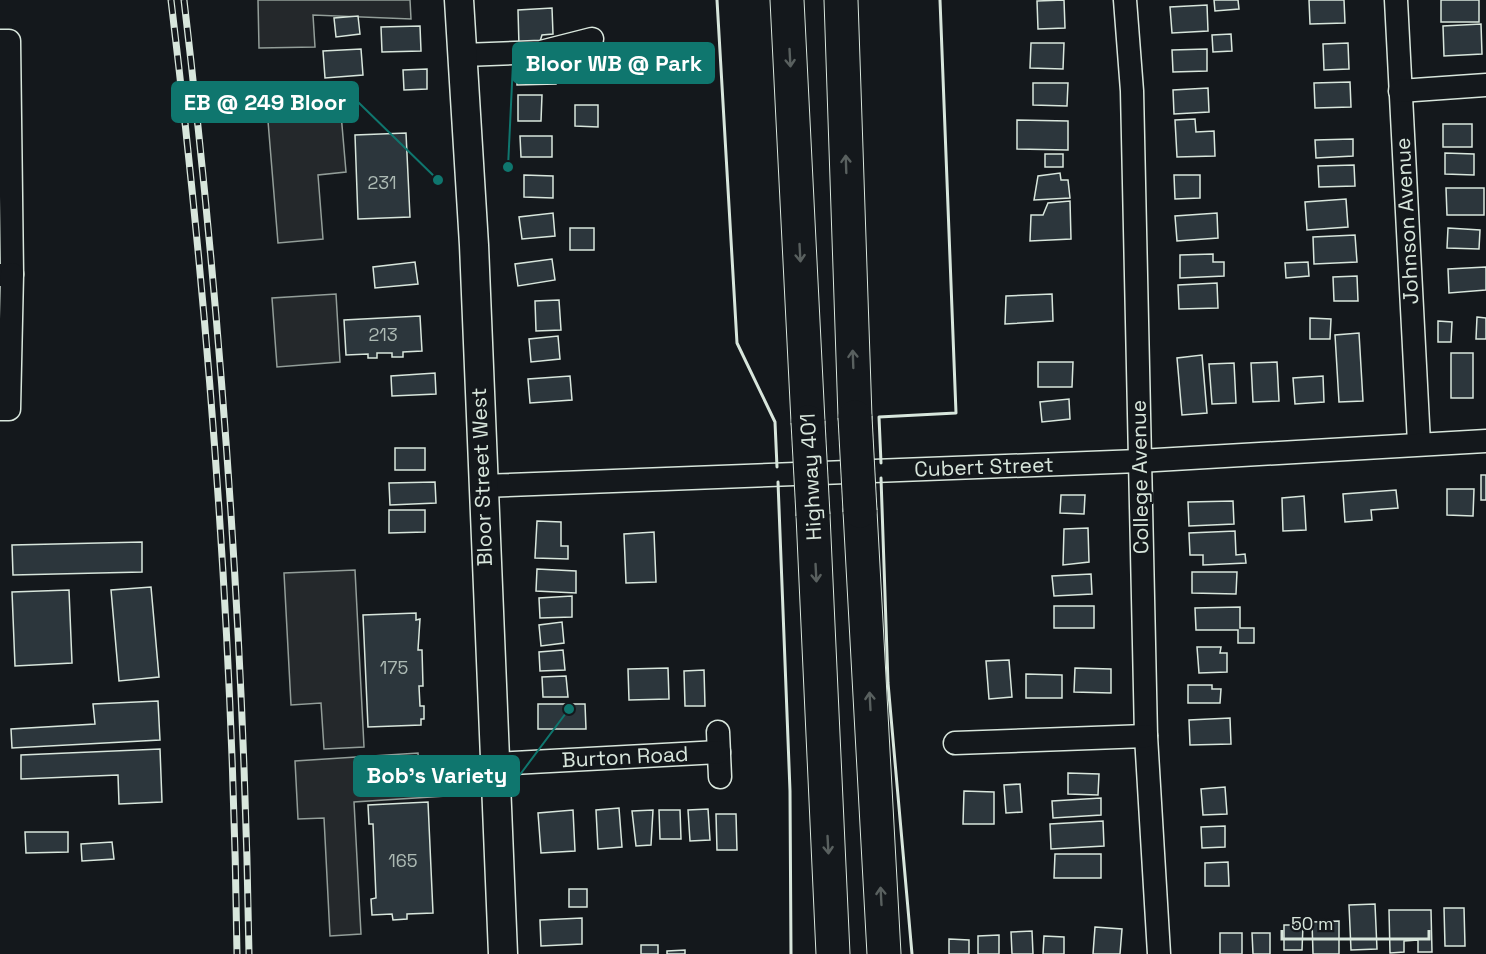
<svg xmlns="http://www.w3.org/2000/svg" width="1486" height="954" font-family="'Space Grotesk',sans-serif">
<style>
.parking{fill:#24282b;stroke:#939e99;stroke-width:1.5}
.building{fill:#2c363c;stroke:#d8e6dc;stroke-width:1.5}
.lines{fill:none;stroke-linecap:round;stroke-linejoin:round}
.minor-casing{stroke:#d8e6dc;stroke-width:25}
.major-casing{stroke:#d8e6dc;stroke-width:31}
.highway-casing{stroke:#d8e6dc;stroke-width:35}
.minor{stroke:#14181c;stroke-width:22}
.major{stroke:#14181c;stroke-width:28}
.highway{stroke:#14181c;stroke-width:33}
.rail-casing{stroke:#d8e6dc;stroke-width:7}
.rail{stroke:#14181c;stroke-width:4.5;stroke-dasharray:14;stroke-linecap:butt}
.highway-bridge-casing{stroke:#d8e6dc;stroke-width:35;stroke-linecap:butt}
.highway-bridge{stroke:#14181c;stroke-width:33}
.wall{stroke:#d8e6dc;stroke-width:3}
.oneway{stroke:#59605f}
.labels{text-anchor:middle;stroke-width:4.5;stroke-linejoin:round;paint-order:stroke}
.number-label{font-size:18px;fill:#adbab4}
.street-label{font-size:21px;fill:#d8e6dc;stroke:#14181c}
.leader{fill:none;stroke:#0f766e;stroke-width:2}
.callout-dot{fill:#0f766e;stroke:#14181c;stroke-width:2}
.callout{fill:#0f766e;stroke:#0f766e;stroke-width:2}
.callout-label{font-size:22px;text-anchor:middle;font-weight:bold;fill:#fff}
</style>
<rect width="100%" height="100%" fill="#14181c"/>
<!-- parking -->
<g class="parking">
<polygon points="258,0 410,0 411,19 313,15 315,47 259,48"/>
<polygon points="340,102 346,172 318,175 323,239 278,243 267,109"/>
<polygon points="336,294 340,362 277,367 272,298"/>
<polygon points="355,570 364,747 324,749 321,703 291,705 284,573"/>
<polygon points="418,753 419,770 445,768 446,796 354,802 361,934 330,936 324,818 298,819 295,761"/>
</g>
<!-- building -->
<g class="building">
<polygon points="1064,0 1065,28 1038,29 1037,1"/>
<polygon points="1214,0 1238,0 1239,9 1215,11"/>
<polygon points="1309,0 1344,0 1345,23 1310,24"/>
<rect x="1441" y="0" width="38" height="22"/>
<polygon points="1207,5 1208,31 1172,33 1170,7"/>
<polygon points="552,8 553,34 542,35 539,45 519,46 518,10"/>
<polygon points="358,16 360,34 336,37 334,18"/>
<polygon points="1481,24 1482,54 1444,56 1443,26"/>
<polygon points="420,26 421,51 382,52 381,27"/>
<polygon points="1231,34 1232,51 1213,52 1212,35"/>
<polygon points="1031,43 1064,43 1063,69 1030,68"/>
<polygon points="1348,43 1349,69 1324,70 1323,44"/>
<polygon points="361,49 363,75 325,78 323,51"/>
<polygon points="1207,49 1207,71 1173,72 1172,50"/>
<polygon points="556,62 556,84 517,85 516,63"/>
<polygon points="427,69 427,89 404,90 403,70"/>
<polygon points="1350,82 1351,107 1315,108 1314,83"/>
<polygon points="1033,83 1068,83 1067,106 1033,105"/>
<polygon points="1208,88 1209,112 1174,114 1173,90"/>
<polygon points="518,95 542,95 541,121 518,121"/>
<polygon points="575,105 598,105 598,127 575,126"/>
<polygon points="1195,119 1196,132 1214,131 1215,156 1177,157 1175,120"/>
<polygon points="1017,120 1068,121 1068,150 1017,149"/>
<rect x="1443" y="124" width="29" height="23"/>
<polygon points="406,133 410,217 358,219 355,135"/>
<polygon points="520,136 552,136 552,157 521,157"/>
<polygon points="1353,139 1353,156 1316,158 1315,140"/>
<polygon points="1445,153 1474,154 1474,175 1445,174"/>
<rect x="1045" y="154" width="18" height="13"/>
<polygon points="1354,165 1355,186 1319,187 1318,166"/>
<polygon points="1060,173 1061,180 1068,180 1070,198 1034,200 1038,176"/>
<polygon points="524,175 553,176 553,198 524,197"/>
<polygon points="1174,175 1200,175 1200,198 1175,199"/>
<polygon points="1446,188 1484,188 1484,215 1447,215"/>
<polygon points="1346,199 1348,227 1307,230 1305,202"/>
<polygon points="1070,201 1071,239 1030,241 1031,215 1043,215 1048,203"/>
<polygon points="553,213 555,236 522,239 519,217"/>
<polygon points="1217,213 1218,238 1177,241 1175,216"/>
<rect x="570" y="228" width="24" height="22"/>
<polygon points="1448,228 1480,230 1479,249 1447,248"/>
<polygon points="1355,235 1357,262 1314,264 1313,237"/>
<polygon points="1213,254 1213,262 1224,262 1224,276 1180,278 1180,255"/>
<polygon points="552,259 555,280 518,286 515,264"/>
<polygon points="415,262 418,284 375,288 373,267"/>
<polygon points="1308,262 1309,276 1286,278 1285,263"/>
<polygon points="1486,267 1486,290 1449,293 1448,269"/>
<polygon points="1357,276 1358,301 1334,301 1333,277"/>
<polygon points="1217,283 1218,308 1179,309 1178,285"/>
<polygon points="1052,294 1053,321 1005,324 1006,296"/>
<polygon points="559,300 561,330 536,331 535,301"/>
<polygon points="420,316 422,351 403,352 403,357 392,357 392,353 377,353 377,358 368,358 368,354 346,355 344,320"/>
<polygon points="1477,317 1486,318 1486,339 1476,339"/>
<polygon points="1310,318 1331,319 1330,339 1310,339"/>
<polygon points="1438,321 1452,322 1451,342 1438,342"/>
<polygon points="1359,333 1363,401 1339,402 1335,335"/>
<polygon points="558,336 560,359 531,362 529,339"/>
<rect x="1451" y="353" width="22" height="45"/>
<polygon points="1202,355 1207,413 1182,415 1177,358"/>
<polygon points="1038,362 1073,362 1072,387 1038,387"/>
<polygon points="1277,362 1279,401 1253,402 1251,363"/>
<polygon points="1234,363 1236,403 1212,404 1209,364"/>
<polygon points="435,373 436,394 392,396 391,376"/>
<polygon points="570,376 572,400 530,403 528,379"/>
<polygon points="1323,376 1324,402 1295,404 1293,378"/>
<polygon points="1069,399 1070,419 1042,422 1040,402"/>
<rect x="395" y="448" width="30" height="22"/>
<rect x="1481" y="475" width="5" height="25"/>
<polygon points="435,482 436,503 390,505 389,483"/>
<polygon points="1447,489 1474,489 1473,516 1447,515"/>
<polygon points="1396,490 1398,508 1371,510 1372,520 1345,522 1343,494"/>
<polygon points="1061,495 1085,495 1084,514 1060,513"/>
<polygon points="1304,496 1306,530 1283,531 1282,498"/>
<polygon points="1233,501 1234,524 1189,526 1188,502"/>
<polygon points="389,510 425,510 425,532 389,533"/>
<polygon points="537,521 561,522 561,546 568,546 568,559 535,558"/>
<polygon points="1088,528 1089,562 1063,565 1064,529"/>
<polygon points="1235,531 1236,555 1245,554 1246,563 1203,565 1203,555 1190,555 1189,533"/>
<polygon points="654,532 656,582 626,583 624,534"/>
<polygon points="142,542 142,572 13,575 12,545"/>
<polygon points="537,569 576,571 576,593 536,591"/>
<polygon points="1192,572 1237,572 1236,594 1192,593"/>
<polygon points="1091,574 1092,594 1054,596 1052,576"/>
<polygon points="151,587 159,677 119,681 111,590"/>
<polygon points="69,590 72,663 15,666 12,592"/>
<polygon points="572,596 572,617 540,618 539,598"/>
<rect x="1054" y="606" width="40" height="22"/>
<polygon points="1240,607 1240,628 1254,628 1254,643 1238,643 1238,630 1196,630 1195,608"/>
<polygon points="416,613 416,620 420,619 418,650 422,650 423,686 419,686 420,706 424,706 424,719 421,719 421,725 368,727 363,615"/>
<polygon points="562,622 564,643 541,646 539,625"/>
<polygon points="1197,647 1221,647 1220,653 1227,653 1227,672 1199,673"/>
<polygon points="563,650 565,670 540,671 539,652"/>
<polygon points="1009,660 1012,697 989,699 986,661"/>
<polygon points="668,668 669,699 629,700 628,669"/>
<polygon points="1075,668 1111,669 1111,693 1074,692"/>
<polygon points="704,670 705,706 685,706 684,671"/>
<polygon points="1026,674 1062,675 1062,698 1026,698"/>
<polygon points="566,676 568,697 543,697 542,677"/>
<polygon points="1188,685 1212,685 1212,689 1221,689 1220,703 1188,703"/>
<polygon points="158,701 160,740 12,748 11,729 95,724 93,704"/>
<polygon points="538,704 585,704 586,729 538,729"/>
<polygon points="1230,718 1231,744 1190,745 1189,720"/>
<polygon points="160,749 162,802 119,804 118,775 21,779 21,755"/>
<polygon points="1068,773 1099,774 1098,795 1068,794"/>
<polygon points="1020,784 1022,812 1006,813 1004,785"/>
<polygon points="1225,787 1227,814 1203,815 1201,789"/>
<polygon points="964,791 994,792 994,824 963,824"/>
<polygon points="1101,798 1101,815 1053,818 1052,801"/>
<polygon points="428,802 433,913 407,914 407,919 393,920 392,914 372,915 371,899 376,898 373,824 369,824 368,805"/>
<polygon points="619,808 622,847 598,849 596,810"/>
<polygon points="708,809 710,840 690,841 688,810"/>
<polygon points="573,810 575,851 541,853 538,813"/>
<polygon points="653,810 651,845 636,846 632,811"/>
<polygon points="659,810 680,810 681,839 660,839"/>
<polygon points="716,814 736,814 737,850 717,850"/>
<polygon points="1103,821 1104,846 1051,849 1050,824"/>
<polygon points="1225,826 1225,847 1202,848 1201,827"/>
<polygon points="25,832 68,832 68,852 26,853"/>
<polygon points="112,842 114,859 82,861 81,844"/>
<polygon points="1055,854 1101,854 1101,878 1054,878"/>
<polygon points="1228,862 1229,886 1205,886 1205,863"/>
<rect x="569" y="889" width="18" height="18"/>
<polygon points="1375,904 1377,949 1351,950 1349,905"/>
<polygon points="1444,908 1464,908 1465,946 1445,946"/>
<polygon points="1389,910 1431,910 1432,952 1418,952 1418,940 1404,941 1404,952 1390,953"/>
<polygon points="582,918 582,944 541,946 540,920"/>
<polygon points="1339,921 1339,954 1313,954 1312,922"/>
<polygon points="1284,925 1303,925 1302,950 1284,950"/>
<polygon points="1095,927 1122,929 1120,954 1093,954"/>
<polygon points="1032,931 1033,954 1012,954 1011,932"/>
<rect x="1220" y="933" width="22" height="21"/>
<polygon points="1252,933 1270,933 1270,954 1253,954"/>
<polygon points="999,935 999,954 978,954 978,936"/>
<polygon points="1044,936 1064,937 1064,954 1043,954"/>
<polygon points="949,939 969,940 969,954 949,954"/>
<rect x="641" y="945" width="17" height="9"/>
<polygon points="685,950 685,954 667,954 667,951"/>
</g>
<g class="lines">
<defs>
<g id="minor">
<polyline points="1125,0 1132,91 1146,736 1159,954"/>
<polyline points="1396,0 1419,443"/>
<polyline points="0,41 9,41 12,274 0,275"/>
<polyline points="463,55 541,52 592,39"/>
<polyline points="1400,91 1486,85"/>
<polyline points="0,409 9,409 12,274"/>
<polyline points="482,486 1139,461 1486,441"/>
<polyline points="718,732 720,777"/>
<polyline points="955,743 1146,736"/>
<polyline points="495,764 719,752"/>
</g>
<polyline id="major" points="459,0 474,245 503,954"/>
<g id="highway">
<polyline points="787,0 808,422"/>
<polyline points="841,0 855,417"/>
<polyline points="860,511 884,954"/>
<polyline points="813,515 833,954"/>
</g>
</defs>
<!-- minor casing -->
<use href="#minor" class="minor-casing"/>
<!-- major casing -->
<use href="#major" class="major-casing"/>
<!-- highway casing -->
<use href="#highway" class="highway-casing"/>
<!-- minor -->
<use href="#minor" class="minor"/>
<!-- major -->
<use href="#major" class="major"/>
<!-- highway -->
<use href="#highway" class="highway"/>
<defs>
<g id="rail">
<path d="M 171,0 C 209,316 233,636 237,954"/>
<path d="M 184,0 C 221,317 244,635 249,954"/>
</g>
</defs>
<!-- rail casing -->
<use href="#rail" class="rail-casing"/>
<!-- rail -->
<use href="#rail" class="rail"/>
<defs>
<g id="highway-bridge">
<polyline points="855,417 860,511"/>
<polyline points="808,422 813,515"/>
</g>
</defs>
<!-- highway-bridge casing -->
<use href="#highway-bridge" class="highway-bridge-casing"/>
<!-- highway-bridge -->
<use href="#highway-bridge" class="highway-bridge"/>
<!-- wall -->
<g class="wall">
<polyline points="717,0 737,343 775,422 777,467"/>
<polyline points="881,463 879,417 956,413 940,0"/>
<polyline points="881,478 888,683 912,954"/>
<polyline points="778,482 790,791 791,954"/>
</g>
</g>
<!-- one-way arrows -->
<defs><path id="oneway-shaft" d="M-6 0H5M1.5-3L5.5 0L1.5 3" fill="none" stroke-width="1.6" stroke-linecap="round" stroke-linejoin="round" transform="scale(1.5)"/></defs>
<g class="oneway">
<use href="#oneway-shaft" transform="translate(790 58) rotate(87)"/>
<use href="#oneway-shaft" transform="translate(846 164) rotate(-92)"/>
<use href="#oneway-shaft" transform="translate(800 253) rotate(87)"/>
<use href="#oneway-shaft" transform="translate(853 359) rotate(-92)"/>
<use href="#oneway-shaft" transform="translate(816 573) rotate(87)"/>
<use href="#oneway-shaft" transform="translate(870 701) rotate(-93)"/>
<use href="#oneway-shaft" transform="translate(828 845) rotate(87)"/>
<use href="#oneway-shaft" transform="translate(881 896) rotate(-93)"/>
</g>
<g class="labels">
<!-- number labels -->
<g class="number-label">
<text x="382" y="189">231</text>
<text x="383" y="341">213</text>
<text x="394" y="674">175</text>
<text x="403" y="867">165</text>
</g>
<!-- street labels -->
<g class="street-label">
<text transform="translate(1407 221) rotate(-93)" y="7">Johnson Avenue</text>
<text transform="translate(984 467) rotate(-2)" y="7">Cubert Street</text>
<text transform="translate(482 477) rotate(-92)" y="7">Bloor Street West</text>
<text transform="translate(811 477) rotate(-93)" y="7">Highway 401</text>
<text transform="translate(1140 477) rotate(-91)" y="7">College Avenue</text>
<text transform="translate(625 757) rotate(-3)" y="7">Burton Road</text>
</g>
</g>
<!-- callouts -->
<path class="leader" d="M508 167L513 63M438 180L358 102M569 709L519 776"/>
<g class="callout-dot">
<circle cx="508" cy="167" r="6"/>
<circle cx="438" cy="180" r="6"/>
<circle cx="569" cy="709" r="6"/>
</g>
<g class="callout">
<rect x="513" y="43" width="201" height="40" rx="6"/>
<rect x="172" y="82" width="186" height="40" rx="6"/>
<rect x="354" y="756" width="165" height="40" rx="6"/>
</g>
<g class="callout-label">
<text x="614" y="71">Bloor WB @ Park</text>
<text x="265" y="110">EB @ 249 Bloor</text>
<text x="437" y="783">Bob's Variety</text>
</g>
<!-- scale -->
<path d="M1282 930v9h147v-9" fill="none" stroke="#d8e6dc" stroke-width="3"/>
<text x="1291" y="930" font-size="18" fill="#d8e6dc" stroke="#14181c" stroke-width="4.5" paint-order="stroke">50 m</text>
</svg>
